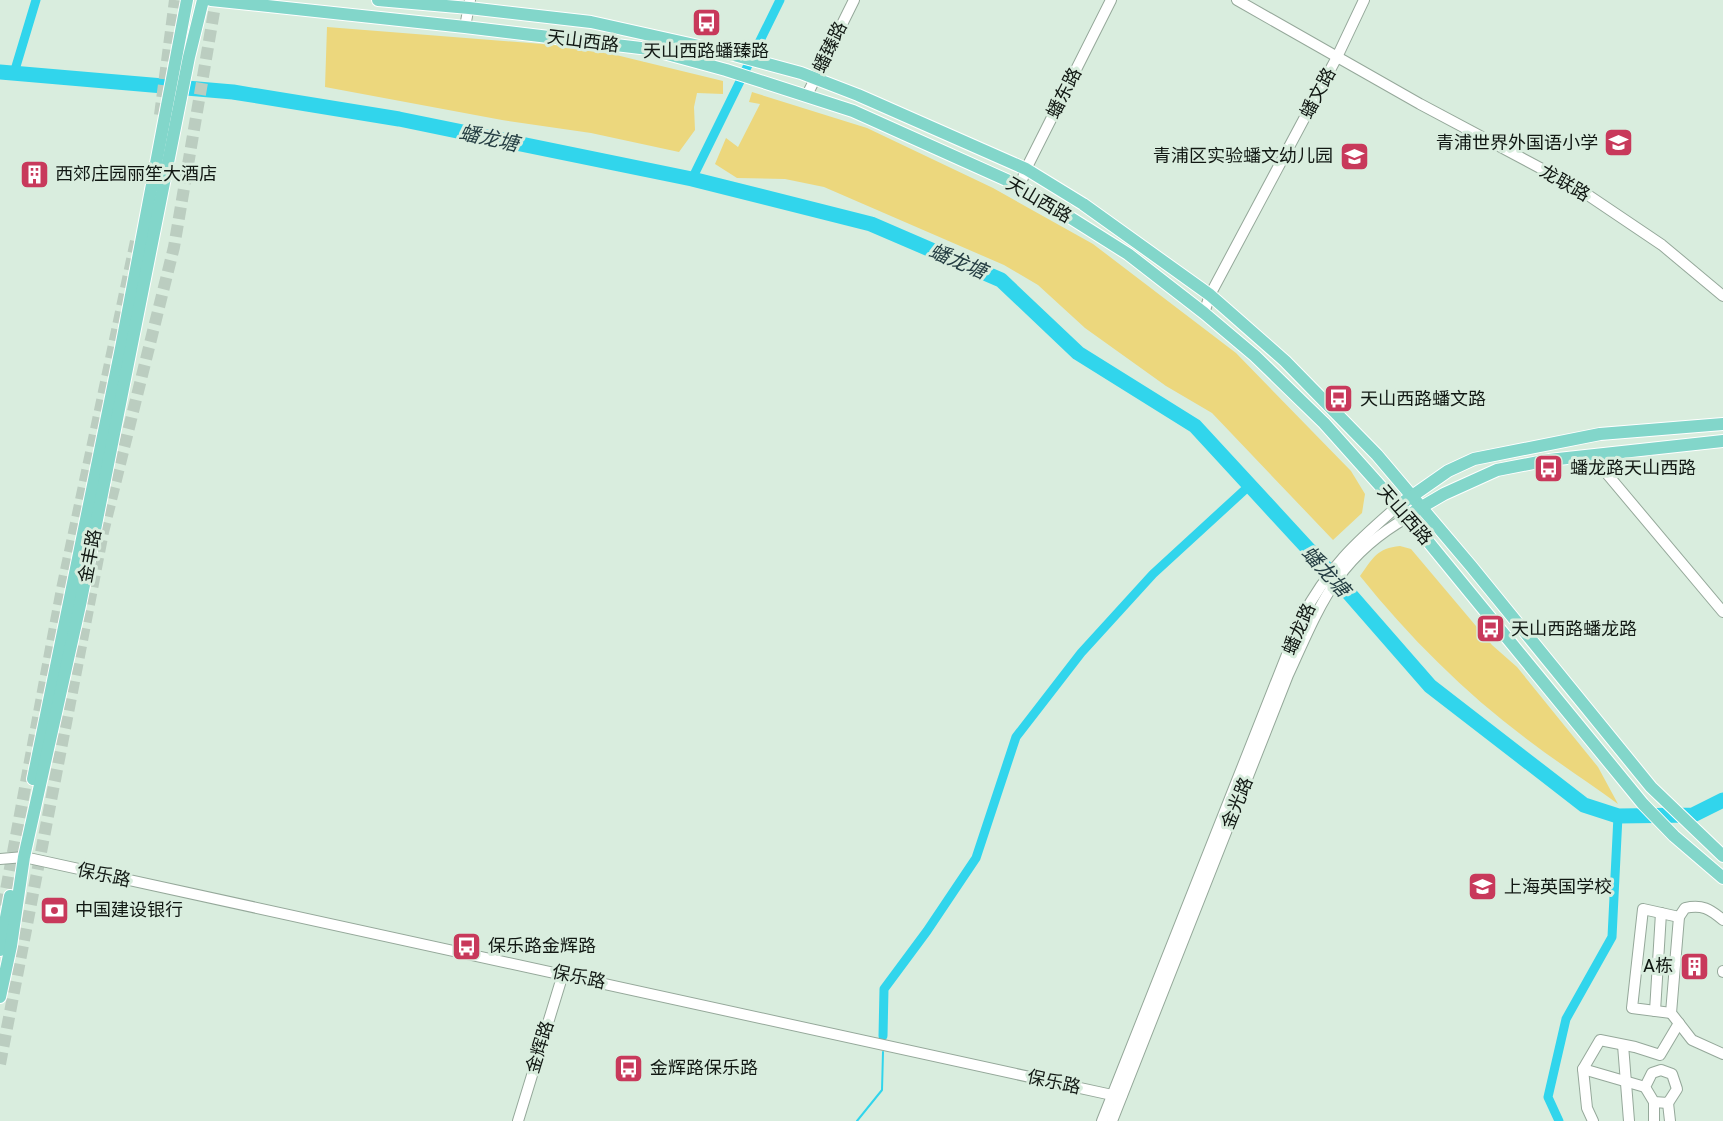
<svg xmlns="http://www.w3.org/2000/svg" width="1723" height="1121" font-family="'Golos Text','Noto Sans SC',sans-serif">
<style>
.green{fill:#ecd77d}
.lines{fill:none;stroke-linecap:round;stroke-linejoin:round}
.stream{stroke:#31d5ec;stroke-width:2}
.canal{stroke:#31d5ec;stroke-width:9}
.river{stroke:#31d5ec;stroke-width:15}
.major-tunnel{stroke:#bbcdc0;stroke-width:12;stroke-dasharray:12 6;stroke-linecap:butt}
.minor-casing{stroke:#95a89a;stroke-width:12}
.major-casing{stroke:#fff;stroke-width:14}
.minor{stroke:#fff;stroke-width:10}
.major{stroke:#82d6ca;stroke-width:12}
.labels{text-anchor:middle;stroke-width:6;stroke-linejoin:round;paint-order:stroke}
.street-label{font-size:18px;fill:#111813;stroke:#d9edde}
.poi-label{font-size:18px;fill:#111813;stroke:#d9edde;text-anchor:start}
.water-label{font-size:20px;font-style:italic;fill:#253e43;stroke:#d9edde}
</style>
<rect width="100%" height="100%" fill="#d9edde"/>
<!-- green -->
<g class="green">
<polygon points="327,27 555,45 616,55 723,81 723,94 697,93 694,107 695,130 679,152 591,133 502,120 325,87"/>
<polygon points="752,92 867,128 993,188 1093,244 1236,353 1351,471 1365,494 1362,513 1333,540 1212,413 1166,386 1085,328 1038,285 1004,265 824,187 785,179 737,178 715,164 726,138 738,147 760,104 749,102"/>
<path d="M 1400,546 L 1411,549 L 1492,645 L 1517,667 L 1598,767 L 1618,804 C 1588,782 1557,762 1528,740 C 1465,693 1409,637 1360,576 C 1373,558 1377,548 1400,546 Z"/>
</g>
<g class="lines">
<!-- stream -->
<polyline class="stream" points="857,1121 882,1090 883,1052"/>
<!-- canal -->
<g class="canal">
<polyline points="14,73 36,0"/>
<polyline points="692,179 780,0"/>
<polyline points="883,1036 884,989 927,931 976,858 1016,737 1081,653 1153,574 1250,485"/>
<polyline points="1559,1121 1548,1097 1566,1019 1612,937 1618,816"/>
</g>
<!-- river -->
<polyline class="river" points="0,72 233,92 399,119 692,179 871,224 1001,280 1078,353 1195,426 1347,591 1430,686 1584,805 1618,816 1693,815 1723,800"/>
<!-- major-tunnel -->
<g class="major-tunnel">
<polyline points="160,115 175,0"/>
<polyline points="3,906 62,589 136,241"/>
<polyline points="0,1064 103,532 174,247 216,0"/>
</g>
<defs>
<g id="minor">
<polyline points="1237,0 1420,104 1576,187 1662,245 1723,296"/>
<polyline points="465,27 470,0"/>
<polyline points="807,95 854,0"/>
<polyline points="1020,186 1026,169 1111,0"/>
<polyline points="1204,313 1210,295 1337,57 1364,0"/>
<polyline points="1592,456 1723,612"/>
<polyline points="0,859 24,857 1112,1095 1122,1095"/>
<path d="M 1723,920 C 1710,909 1702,904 1685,908 L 1679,917 L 1671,1013 L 1692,1040 L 1723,1054"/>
<polyline points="1723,971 1723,972"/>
<polyline points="1655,1011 1661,913"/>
<polyline points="1671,1013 1632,1008 1643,909 1679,917"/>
<polyline points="1623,1045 1629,1121"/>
<polyline points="1583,1069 1645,1087"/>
<polygon points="1661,1070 1672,1074 1677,1089 1668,1103 1654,1102 1645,1087 1652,1073"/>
<polyline points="1668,1103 1670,1121"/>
<polyline points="518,1121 563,974"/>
<path d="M 1102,1121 L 1301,619 C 1328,568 1355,543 1398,506"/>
<path d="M 1112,1121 L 1288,675 C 1320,605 1337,557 1408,517"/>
<polyline points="1593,1121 1587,1108 1583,1069 1600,1040 1635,1047 1660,1055 1679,1023"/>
<polyline points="1654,1121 1654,1102"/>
</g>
<g id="major">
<polyline points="211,0 465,27 649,49 726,70 853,111 1020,186 1128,254 1204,313 1255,356 1324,423 1408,517 1643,804 1674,836 1723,878"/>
<polyline points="378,0 469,8 591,22 708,48 801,73 858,95 1026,169 1083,204 1210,295 1285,361 1377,455 1471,566 1651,787 1723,856"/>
<polyline points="1398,506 1448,471 1474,459 1600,434 1723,424"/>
<polyline points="1415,511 1444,494 1497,470 1549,460 1723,441"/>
<polyline points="33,779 121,348 187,0"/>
<polyline points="0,950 10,896"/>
<polyline points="0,997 11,946 24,857 80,605 189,57 203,0"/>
</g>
</defs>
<!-- minor casing -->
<use href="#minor" class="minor-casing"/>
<!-- major casing -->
<use href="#major" class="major-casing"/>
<!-- minor -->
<use href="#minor" class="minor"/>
<!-- major -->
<use href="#major" class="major"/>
</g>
<!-- icons -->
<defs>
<symbol id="bus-square" viewBox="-11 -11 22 22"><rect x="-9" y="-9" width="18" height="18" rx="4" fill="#c8395b" stroke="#d9edde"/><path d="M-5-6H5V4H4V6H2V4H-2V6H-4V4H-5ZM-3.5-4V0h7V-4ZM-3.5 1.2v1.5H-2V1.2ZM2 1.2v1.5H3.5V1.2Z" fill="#fff"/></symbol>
<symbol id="school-square" viewBox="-11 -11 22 22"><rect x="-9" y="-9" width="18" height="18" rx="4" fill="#c8395b" stroke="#d9edde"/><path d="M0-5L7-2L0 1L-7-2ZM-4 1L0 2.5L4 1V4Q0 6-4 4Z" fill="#fff"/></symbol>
<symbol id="building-square" viewBox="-11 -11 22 22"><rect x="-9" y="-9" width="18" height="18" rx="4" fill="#c8395b" stroke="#d9edde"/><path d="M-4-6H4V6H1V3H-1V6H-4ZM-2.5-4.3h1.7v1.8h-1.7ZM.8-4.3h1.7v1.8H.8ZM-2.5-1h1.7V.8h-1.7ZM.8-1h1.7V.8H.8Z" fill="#fff"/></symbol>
<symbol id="bank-square" viewBox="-11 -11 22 22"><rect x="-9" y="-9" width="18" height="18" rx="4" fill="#c8395b" stroke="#d9edde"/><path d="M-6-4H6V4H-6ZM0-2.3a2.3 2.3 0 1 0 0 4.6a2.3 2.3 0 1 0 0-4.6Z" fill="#fff"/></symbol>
</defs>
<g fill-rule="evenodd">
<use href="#bus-square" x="690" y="6" width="33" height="33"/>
<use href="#school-square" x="1602" y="126" width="33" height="33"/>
<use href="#school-square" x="1338" y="140" width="33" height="33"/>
<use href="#building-square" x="18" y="158" width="33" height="33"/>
<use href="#bus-square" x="1322" y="382" width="33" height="33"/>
<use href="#bus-square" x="1532" y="452" width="33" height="33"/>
<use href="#bus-square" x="1474" y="612" width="33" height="33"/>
<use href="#school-square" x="1466" y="870" width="33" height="33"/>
<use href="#bank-square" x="38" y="894" width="33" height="33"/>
<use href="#bus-square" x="450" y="930" width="33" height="33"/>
<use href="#building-square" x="1678" y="950" width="33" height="33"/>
<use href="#bus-square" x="612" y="1052" width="33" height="33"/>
</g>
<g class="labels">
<!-- street labels -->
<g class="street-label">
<text transform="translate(583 41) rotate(7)" y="6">天山西路</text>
<text transform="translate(830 47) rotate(-64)" y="6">蟠臻路</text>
<text transform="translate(1064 93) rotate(-63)" y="6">蟠东路</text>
<text transform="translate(1318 93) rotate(-62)" y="6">蟠文路</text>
<text transform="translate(1565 183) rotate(30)" y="6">龙联路</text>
<text transform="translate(1039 200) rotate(30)" y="6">天山西路</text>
<text transform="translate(1405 515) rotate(49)" y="6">天山西路</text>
<text transform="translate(90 556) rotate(-79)" y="6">金丰路</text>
<text transform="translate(1299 629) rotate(-66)" y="6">蟠龙路</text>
<text transform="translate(1237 803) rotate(-68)" y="6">金光路</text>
<text transform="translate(104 875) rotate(12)" y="6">保乐路</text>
<text transform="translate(579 977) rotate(12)" y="6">保乐路</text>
<text transform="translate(540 1047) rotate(-73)" y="6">金辉路</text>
<text transform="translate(1054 1082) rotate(12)" y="6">保乐路</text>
</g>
<!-- poi labels -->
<g class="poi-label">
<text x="706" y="57" text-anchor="middle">天山西路蟠臻路</text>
<text x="1598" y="149" text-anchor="end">青浦世界外国语小学</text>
<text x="1333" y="162" text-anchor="end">青浦区实验蟠文幼儿园</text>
<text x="55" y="180">西郊庄园丽笙大酒店</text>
<text x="1360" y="405">天山西路蟠文路</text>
<text x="1570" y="474">蟠龙路天山西路</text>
<text x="1511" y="635">天山西路蟠龙路</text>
<text x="1504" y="893">上海英国学校</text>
<text x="75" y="916">中国建设银行</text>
<text x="488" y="952">保乐路金辉路</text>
<text x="1673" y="972" text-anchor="end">A栋</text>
<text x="650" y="1074">金辉路保乐路</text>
</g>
<!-- water labels -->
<g class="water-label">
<text transform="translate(489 138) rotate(12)" y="7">蟠龙塘</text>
<text transform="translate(958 261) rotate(23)" y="7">蟠龙塘</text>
<text transform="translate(1326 571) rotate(48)" y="7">蟠龙塘</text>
</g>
</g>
</svg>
